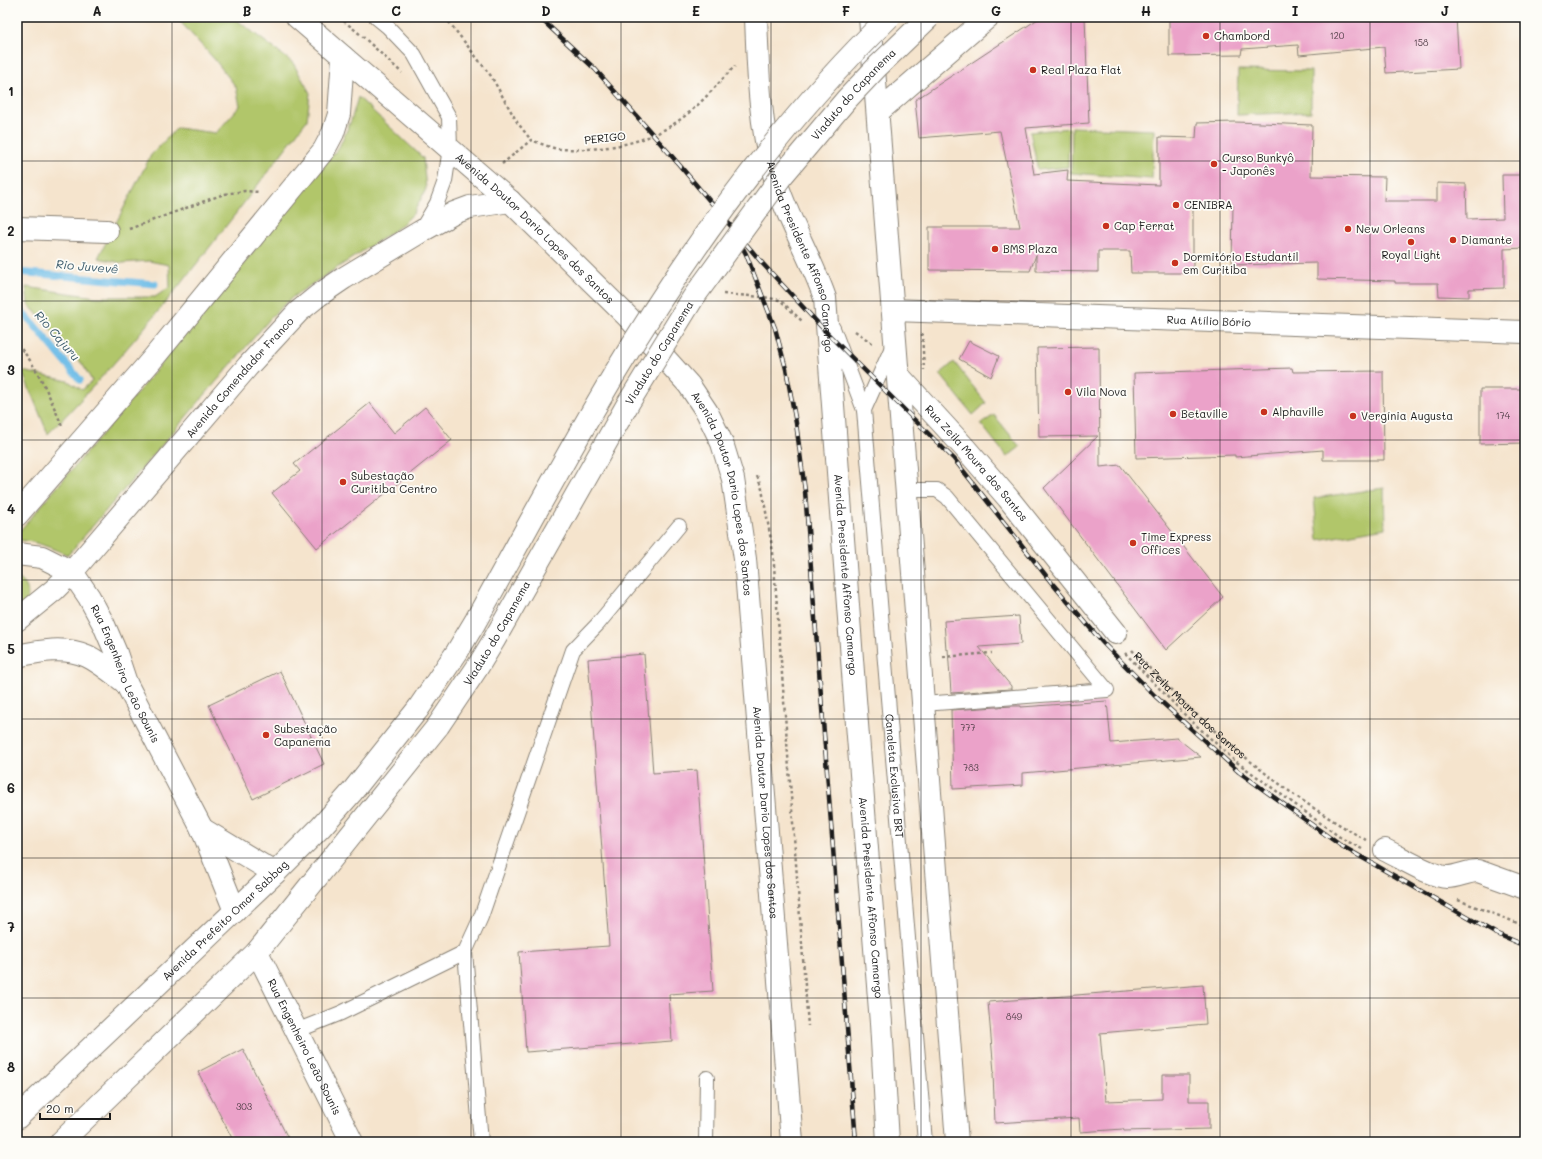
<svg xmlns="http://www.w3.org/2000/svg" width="1542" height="1159" font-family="Mali,sans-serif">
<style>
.green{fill:#b1c66a;stroke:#667143}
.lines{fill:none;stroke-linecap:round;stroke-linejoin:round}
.stream{stroke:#6cbce7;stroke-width:7}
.building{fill:#eba2c9}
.lane-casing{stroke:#888074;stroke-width:16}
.street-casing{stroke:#888074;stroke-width:24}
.secondary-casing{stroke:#888074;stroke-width:24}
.primary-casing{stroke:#888074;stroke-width:24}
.path{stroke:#888074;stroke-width:2.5;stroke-dasharray:3 3;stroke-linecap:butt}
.lane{stroke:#fff;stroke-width:14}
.street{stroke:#fff;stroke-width:22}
.secondary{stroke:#fff;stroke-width:22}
.primary{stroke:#fff;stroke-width:22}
.rail-casing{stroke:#1c1c1c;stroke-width:4.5}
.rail{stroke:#fdfcf7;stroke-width:3;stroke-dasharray:9;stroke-linecap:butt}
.primary-bridge-casing{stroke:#888074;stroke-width:24;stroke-linecap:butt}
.primary-bridge{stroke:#fff;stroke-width:22}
.grid{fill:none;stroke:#1c1c1c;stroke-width:1;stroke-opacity:0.55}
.poi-dot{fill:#c8321e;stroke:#fdfcf7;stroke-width:1.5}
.labels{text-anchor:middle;stroke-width:3.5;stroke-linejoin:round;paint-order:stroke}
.number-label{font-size:9px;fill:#503e47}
.poi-label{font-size:11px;fill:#1c1c1c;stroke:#fdfcf7;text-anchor:start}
.street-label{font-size:11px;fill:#1c1c1c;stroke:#fdfcf7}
.water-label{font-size:12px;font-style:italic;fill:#3c5c6d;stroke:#fdfcf7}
.neatline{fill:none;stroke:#1c1c1c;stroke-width:1.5}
.grid-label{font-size:13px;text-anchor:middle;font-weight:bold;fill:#1c1c1c}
</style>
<rect width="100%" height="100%" fill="#fdfcf7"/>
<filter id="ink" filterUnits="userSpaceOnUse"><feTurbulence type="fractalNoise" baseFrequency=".025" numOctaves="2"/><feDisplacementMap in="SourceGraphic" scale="8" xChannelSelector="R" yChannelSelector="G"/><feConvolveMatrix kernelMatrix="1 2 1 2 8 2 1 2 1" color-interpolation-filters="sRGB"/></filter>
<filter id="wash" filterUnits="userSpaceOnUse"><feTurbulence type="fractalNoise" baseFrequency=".012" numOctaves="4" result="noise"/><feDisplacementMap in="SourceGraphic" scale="16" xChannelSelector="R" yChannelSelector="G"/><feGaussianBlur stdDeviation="0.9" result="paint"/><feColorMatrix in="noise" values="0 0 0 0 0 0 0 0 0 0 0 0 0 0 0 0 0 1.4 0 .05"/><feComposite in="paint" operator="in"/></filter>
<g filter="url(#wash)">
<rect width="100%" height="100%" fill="#f5e4cd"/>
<!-- green -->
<g class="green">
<path d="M 176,17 L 233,17 L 293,63 L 310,93 L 307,120 C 225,228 144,337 48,434 L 22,371 L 68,381 L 82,390 L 92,381 L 83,365 L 28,304 L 26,287 L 96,297 L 155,297 L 170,287 L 169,265 L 149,261 L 122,263 L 98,258 L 151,155 L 177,128 L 216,133 L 240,106 L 236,87 L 215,60 Z"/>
<polygon points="1238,70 1311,71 1311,112 1237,115"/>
<path d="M 358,97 L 423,158 L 426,189 L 413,214 L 398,228 L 294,296 L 275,313 L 68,555 C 51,548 36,541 17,540 L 17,534 L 132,399 L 339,147 L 351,121 Z"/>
<polygon points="1072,127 1154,130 1152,179 1071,173"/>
<polygon points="1069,128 1068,167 1038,170 1030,132"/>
<polygon points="954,362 986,403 973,415 940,374"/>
<polygon points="994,415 1020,447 1007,457 981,424"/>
<polygon points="1384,488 1385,528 1318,540 1314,498"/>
<path d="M 17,577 C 28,585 29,590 27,603 L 17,608 Z"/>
</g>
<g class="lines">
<!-- stream -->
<g class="stream">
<polyline points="17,272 155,284"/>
<polyline points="17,307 30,320 80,380"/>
</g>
</g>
<g id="blocks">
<!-- building -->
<g class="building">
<polygon points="1041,17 1085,17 1089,123 1026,128 1034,174 1068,170 1067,181 1159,185 1159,137 1196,138 1197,123 1235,122 1312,125 1311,176 1385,177 1384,201 1437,201 1437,183 1466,184 1467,219 1503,218 1502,175 1525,175 1525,248 1504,249 1504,288 1469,289 1469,297 1439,296 1438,283 1395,283 1395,281 1317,279 1317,263 1232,265 1233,205 1193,207 1193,273 1131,273 1130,251 1098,251 1098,272 1036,271 1036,255 1030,271 929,270 929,227 1020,227 1000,131 919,138 915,100"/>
<polygon points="1169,17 1456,17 1459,69 1386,73 1384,47 1299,55 1298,45 1242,49 1241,55 1169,56"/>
<polygon points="969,341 999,356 991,377 959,359"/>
<polygon points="1099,347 1100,467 1120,465 1223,597 1166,650 1044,488 1098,436 1039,437 1037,348"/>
<polygon points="1292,368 1293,372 1383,371 1384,460 1323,460 1323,450 1235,457 1235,455 1136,458 1134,373"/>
<polygon points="1480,389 1525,389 1525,443 1480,444"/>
<polygon points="370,403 394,433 425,407 452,440 317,548 272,493 300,471 294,464"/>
<polygon points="1019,616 1021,644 979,647 1011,686 1011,689 951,693 948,649 946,650 944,621"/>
<polygon points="644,654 653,773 697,770 713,991 669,994 672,1041 526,1052 519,952 609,946 588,659"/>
<polygon points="280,671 324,764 253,799 209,705"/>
<polygon points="1107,701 1111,743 1177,738 1201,757 1023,773 1023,785 953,789 951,710 1012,706 1021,706 1021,707"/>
<polygon points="1203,985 1206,1024 1100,1033 1106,1101 1162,1099 1162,1075 1189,1075 1189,1101 1209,1101 1209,1129 1124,1131 1123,1129 1080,1132 1079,1118 995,1123 993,1073 994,1072 988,1002"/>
<polygon points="243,1049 290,1142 234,1142 198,1072"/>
</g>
</g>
</g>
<g filter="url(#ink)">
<use href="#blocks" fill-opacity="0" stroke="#888074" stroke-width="1"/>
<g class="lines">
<defs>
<g id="lane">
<polyline points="376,17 387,26 414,54 449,117 450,148 445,181 437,203 421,230"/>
<path id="s2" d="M 833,328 L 864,410 L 925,1142"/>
<polyline points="864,410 893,345"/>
<polyline points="907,490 937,490 947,497 1107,690 923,704"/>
<polyline points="465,952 481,1142"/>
<polyline points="296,1031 341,1013 465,952 481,917 573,650 597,625 679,526"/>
<polyline points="706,1142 707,1078"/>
</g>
<g id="street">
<polyline points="878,112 988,17"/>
<polyline points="17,228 107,231"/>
<path id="s3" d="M 893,310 L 1525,332"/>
<path id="s4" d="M 898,375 L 964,447 L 1008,498 L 1116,633"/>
<path d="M 1385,850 C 1400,857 1432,877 1447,877 C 1458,877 1467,871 1478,871 L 1525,888"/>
<path id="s5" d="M 257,952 L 352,1142"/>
</g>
<g id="secondary">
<path id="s6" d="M 297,17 L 510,201 L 628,317 L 689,385 L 707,412 L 722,443 L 733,479 L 745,559 L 792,1142"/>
<polyline points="17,515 150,362 324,150 333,133 339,114 343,57"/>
<path id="s7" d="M 17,554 L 42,557 L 72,572 L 89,597 L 104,625 L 116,653 L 126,683 L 202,829 L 235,911"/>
<path id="s8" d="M 17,620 L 54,590 L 72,572 L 248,366 L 298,312 L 319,295 L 344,278 L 420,232 L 454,213 L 470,207 L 510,201"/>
<path d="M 17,656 C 40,651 65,646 87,656 C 100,662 114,674 126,683"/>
<polyline points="202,829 275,873"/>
</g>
<g id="primary">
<path id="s9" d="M 756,17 C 758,68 759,122 773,171 C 785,215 810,255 825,298 L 855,699 L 881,1023 L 888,1142"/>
<polyline points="870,17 957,1142"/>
<path id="s10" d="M 17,1118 L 275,873 L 321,827 L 352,792 L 418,709"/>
<polyline points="61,1142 257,952 438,726"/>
</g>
</defs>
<!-- lane casing -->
<use href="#lane" class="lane-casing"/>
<!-- street casing -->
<use href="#street" class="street-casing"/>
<!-- secondary casing -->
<use href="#secondary" class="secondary-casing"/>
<!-- primary casing -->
<use href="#primary" class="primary-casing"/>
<!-- path -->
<g class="path">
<polyline points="339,17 361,35 402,73"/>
<polyline points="445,17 491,76 517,122 531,140"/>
<path d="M 502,164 L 531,140 C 540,143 550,148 560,149 C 604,151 651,144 686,115 C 704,101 719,82 735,66"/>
<polyline points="129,229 224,194 245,191 260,192"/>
<polyline points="723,294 763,297 780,300 803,322"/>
<polyline points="855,331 872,343"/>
<polyline points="922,333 924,370"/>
<path d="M 17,345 C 37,363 52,403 63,428"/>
<polyline points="757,476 762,489 773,552 808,1026"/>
<path id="s1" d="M 1132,650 C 1202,724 1276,790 1366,840"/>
<polyline points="1125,653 1185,715 1234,760 1341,838 1362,849"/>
<polyline points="943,657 992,653"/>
<polyline points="1458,900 1525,926"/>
</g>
<!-- lane -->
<use href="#lane" class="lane"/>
<!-- street -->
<use href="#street" class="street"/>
<!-- secondary -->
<use href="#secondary" class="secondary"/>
<!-- primary -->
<use href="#primary" class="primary"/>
<defs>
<g id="rail">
<polyline points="539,17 595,69 670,154 763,264 828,334 954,459 1051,582 1103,643 1155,696 1239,772 1340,845 1495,933 1525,946"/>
<polyline points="738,239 746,254 775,328 786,369 796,423 805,491 856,1142"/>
</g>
</defs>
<!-- rail casing -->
<use href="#rail" class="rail-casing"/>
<!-- rail -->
<use href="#rail" class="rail"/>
<defs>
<g id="primary-bridge">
<path d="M 418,709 L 457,652 L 475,622 C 521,539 566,455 615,373 C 692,245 782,121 889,17"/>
<path id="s11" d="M 438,726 L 477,668 L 494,640 L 629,402 L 693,298 L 781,177 L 846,100 L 878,66 L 929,17"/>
</g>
</defs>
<!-- primary-bridge casing -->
<use href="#primary-bridge" class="primary-bridge-casing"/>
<!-- primary-bridge -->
<use href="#primary-bridge" class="primary-bridge"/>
</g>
</g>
<!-- grid -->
<path class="grid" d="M 172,17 L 172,1142M 322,17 L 322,1142M 471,17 L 471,1142M 621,17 L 621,1142M 771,17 L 771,1142M 921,17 L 921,1142M 1071,17 L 1071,1142M 1220,17 L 1220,1142M 1370,17 L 1370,1142M 17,161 L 1525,161M 17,301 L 1525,301M 17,440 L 1525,440M 17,580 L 1525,580M 17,719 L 1525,719M 17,858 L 1525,858M 17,998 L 1525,998"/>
<!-- markers -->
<g class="poi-dot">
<circle cx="1206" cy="36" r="4"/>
<circle cx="1033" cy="70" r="4"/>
<circle cx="1214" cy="164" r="4"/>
<circle cx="1176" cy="205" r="4"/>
<circle cx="1106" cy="226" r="4"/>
<circle cx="1348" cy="229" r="4"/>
<circle cx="1453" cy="240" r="4"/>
<circle cx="1411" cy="242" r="4"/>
<circle cx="995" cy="249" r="4"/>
<circle cx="1175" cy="263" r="4"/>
<circle cx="1068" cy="392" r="4"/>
<circle cx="1264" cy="412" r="4"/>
<circle cx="1173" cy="414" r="4"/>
<circle cx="1353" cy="416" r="4"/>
<circle cx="343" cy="482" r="4"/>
<circle cx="1133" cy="543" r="4"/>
<circle cx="266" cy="735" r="4"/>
</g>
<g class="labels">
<!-- number labels -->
<g class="number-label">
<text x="1337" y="39">120</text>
<text x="1421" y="46">158</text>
<text x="1503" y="419">174</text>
<text x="968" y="731">777</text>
<text x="971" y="771">783</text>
<text x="1014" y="1020">849</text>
<text x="244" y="1110">303</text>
</g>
<!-- poi labels -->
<g class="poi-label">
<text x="1214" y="40">Chambord</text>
<text x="1041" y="74">Real Plaza Flat</text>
<text x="1222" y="162">Curso Bunkyô<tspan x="1222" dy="13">- Japonês</tspan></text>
<text x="1184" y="209">CENIBRA</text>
<text x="1114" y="230">Cap Ferrat</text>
<text x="1356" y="233">New Orleans</text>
<text x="1461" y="244">Diamante</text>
<text x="1003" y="253">BMS Plaza</text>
<text x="1411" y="259" text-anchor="middle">Royal Light</text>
<text x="1183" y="261">Dormitório Estudantil<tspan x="1183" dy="13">em Curitiba</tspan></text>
<text x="1076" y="396">Vila Nova</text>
<text x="1272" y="416">Alphaville</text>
<text x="1181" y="418">Betaville</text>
<text x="1361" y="420">Vergínia Augusta</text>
<text x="351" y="480">Subestação<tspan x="351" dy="13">Curitiba Centro</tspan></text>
<text x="1141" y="541">Time Express<tspan x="1141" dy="13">Offices</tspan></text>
<text x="274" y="733">Subestação<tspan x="274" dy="13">Capanema</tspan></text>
</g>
<!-- street labels -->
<g class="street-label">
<text dy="4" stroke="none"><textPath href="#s11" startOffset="758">Viaduto do Capanema</textPath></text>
<text transform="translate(605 138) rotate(-6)" y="4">PERIGO</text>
<text dy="4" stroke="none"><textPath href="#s6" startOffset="318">Avenida Doutor Dario Lopes dos Santos</textPath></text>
<text dy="4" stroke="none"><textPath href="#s9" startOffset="246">Avenida Presidente Affonso Camargo</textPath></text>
<text dy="4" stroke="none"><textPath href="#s3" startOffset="316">Rua Atílio Bório</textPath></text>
<text dy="4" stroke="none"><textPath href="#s11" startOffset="434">Viaduto do Capanema</textPath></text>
<text dy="4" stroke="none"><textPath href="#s8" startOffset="330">Avenida Comendador Franco</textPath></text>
<text dy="4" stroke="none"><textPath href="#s4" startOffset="118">Rua Zeila Moura dos Santos</textPath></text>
<text dy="4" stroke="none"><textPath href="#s6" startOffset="654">Avenida Doutor Dario Lopes dos Santos</textPath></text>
<text dy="4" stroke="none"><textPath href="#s9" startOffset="570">Avenida Presidente Affonso Camargo</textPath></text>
<text dy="4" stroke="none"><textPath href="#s11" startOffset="110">Viaduto do Capanema</textPath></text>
<text dy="4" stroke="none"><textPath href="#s7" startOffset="174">Rua Engenheiro Leão Sounis</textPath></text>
<text dy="4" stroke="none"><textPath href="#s1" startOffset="80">Rua Zeila Moura dos Santos</textPath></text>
<text dy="4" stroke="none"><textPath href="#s2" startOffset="455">Canaleta Exclusiva BRT</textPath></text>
<text dy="4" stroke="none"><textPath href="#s6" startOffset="978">Avenida Doutor Dario Lopes dos Santos</textPath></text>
<text dy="4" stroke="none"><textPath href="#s9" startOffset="894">Avenida Presidente Affonso Camargo</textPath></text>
<text dy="4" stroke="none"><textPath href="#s10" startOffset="287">Avenida Prefeito Omar Sabbag</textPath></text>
<text dy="4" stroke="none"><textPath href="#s5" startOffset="106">Rua Engenheiro Leão Sounis</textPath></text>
</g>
<!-- water labels -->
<g class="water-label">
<text transform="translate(87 267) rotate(5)" y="4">Rio Juvevê</text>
<text transform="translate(57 336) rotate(49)" y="4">Rio Cajuru</text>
</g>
</g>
<!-- margin -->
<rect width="1542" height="1159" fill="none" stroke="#fdfcf7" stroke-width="44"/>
<!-- scale -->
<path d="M40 1113v6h70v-6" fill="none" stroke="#1c1c1c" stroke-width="2"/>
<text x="46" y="1113" font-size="12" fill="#1c1c1c" stroke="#fdfcf7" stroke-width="3" paint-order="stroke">20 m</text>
<rect x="22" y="22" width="1498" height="1115" class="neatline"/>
<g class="grid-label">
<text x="97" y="16">A</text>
<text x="247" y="16">B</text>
<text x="396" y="16">C</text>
<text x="546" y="16">D</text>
<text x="696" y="16">E</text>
<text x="846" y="16">F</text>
<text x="996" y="16">G</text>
<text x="1146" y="16">H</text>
<text x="1295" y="16">I</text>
<text x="1445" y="16">J</text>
<text x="11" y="96">1</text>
<text x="11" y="236">2</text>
<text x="11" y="375">3</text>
<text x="11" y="514">4</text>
<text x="11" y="654">5</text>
<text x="11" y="793">6</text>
<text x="11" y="932">7</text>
<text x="11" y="1072">8</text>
</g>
</svg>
